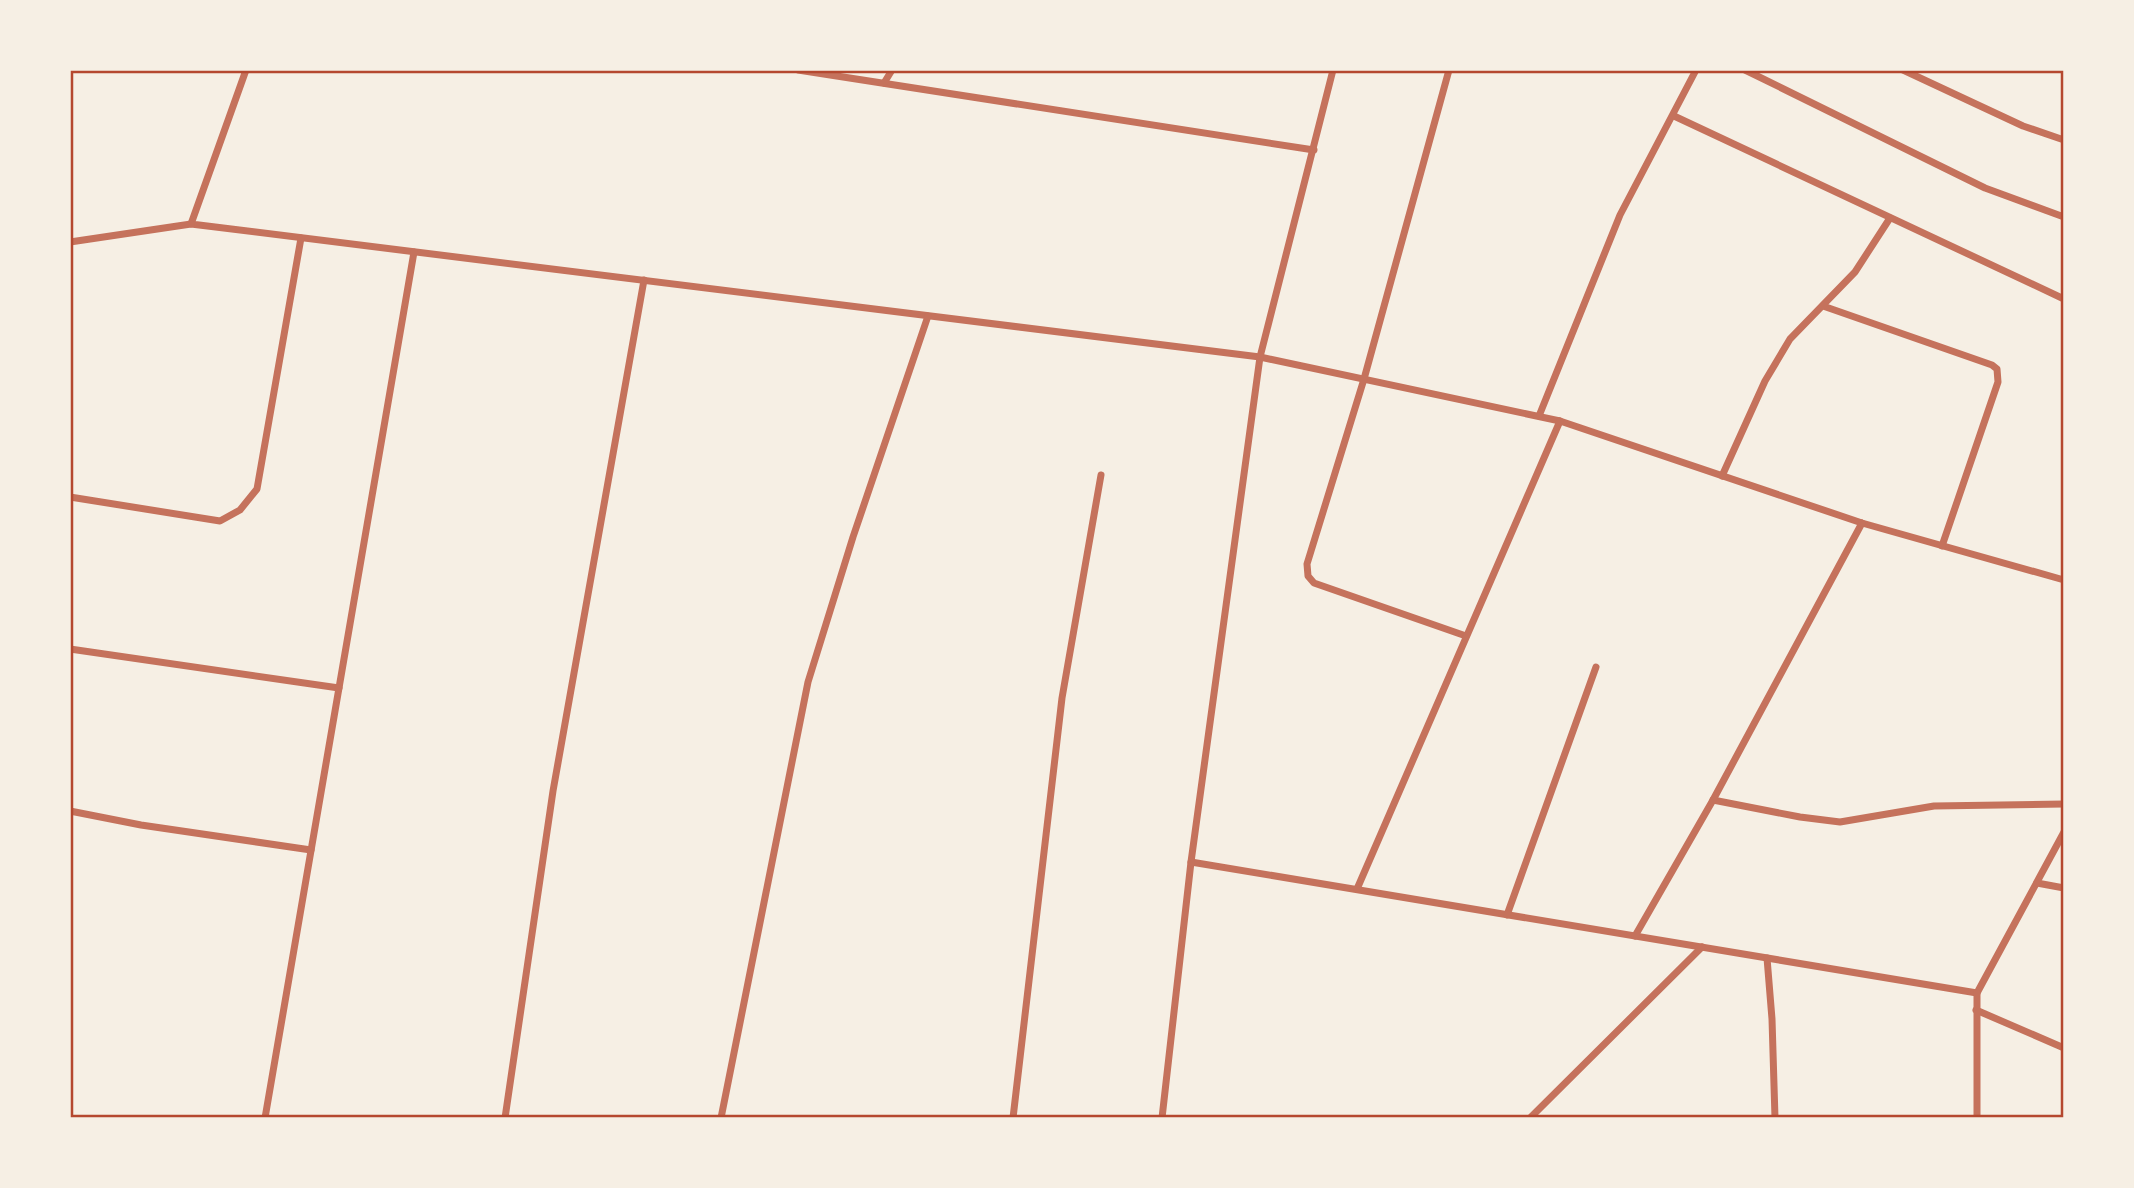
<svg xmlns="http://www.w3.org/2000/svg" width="2134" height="1188" font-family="'Times New Roman',serif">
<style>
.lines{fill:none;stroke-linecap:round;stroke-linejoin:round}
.minor{stroke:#c5725c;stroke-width:7}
.neatline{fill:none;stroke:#b5482f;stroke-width:2.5}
</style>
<rect width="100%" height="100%" fill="#f6efe4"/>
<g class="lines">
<!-- minor -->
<g class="minor">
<polyline points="246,70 191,224 1260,357 1560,421 1862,523 2064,580"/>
<polyline points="798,70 1314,150"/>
<polyline points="1449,70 1364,379 1307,564 1308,576 1314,583 1466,636"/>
<polyline points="1745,70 1985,188 2064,217"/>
<polyline points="1903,70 2023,126 2064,140"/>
<polyline points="884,83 892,70"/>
<polyline points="1674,116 2064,299"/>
<polyline points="70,242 191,224"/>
<polyline points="1823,306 1992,365 1997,369 1998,382 1942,546"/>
<polyline points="1539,416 1620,215 1696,70"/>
<polyline points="1722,476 1765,381 1790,339 1855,272 1890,218"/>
<polyline points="70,497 220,521 240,510 257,489 301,238"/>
<polyline points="70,649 339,688"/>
<polyline points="1713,800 1800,817 1840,822 1934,806 2064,804"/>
<polyline points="70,811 141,825 311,850"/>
<polyline points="1191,862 1977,993 2064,832"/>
<polyline points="2037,883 2064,888"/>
<polyline points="1357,889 1560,421"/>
<polyline points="1507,915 1596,667"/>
<polyline points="1635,936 1713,800 1862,523"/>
<polyline points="1767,958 1772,1019 1775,1118"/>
<polyline points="1976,1010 2064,1048"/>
<polyline points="265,1118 414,252"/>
<polyline points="505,1118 553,791 644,280"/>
<polyline points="721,1118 808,682 853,537 928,316"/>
<polyline points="1013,1118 1062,698 1101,475"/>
<polyline points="1162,1118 1191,862 1260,357 1333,70"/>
<polyline points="1530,1118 1702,947"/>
<polyline points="1977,1118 1977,993"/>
</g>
</g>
<!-- border -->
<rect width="2134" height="1188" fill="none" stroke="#f6efe4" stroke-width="144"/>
<rect x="72" y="72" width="1990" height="1044" class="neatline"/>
</svg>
